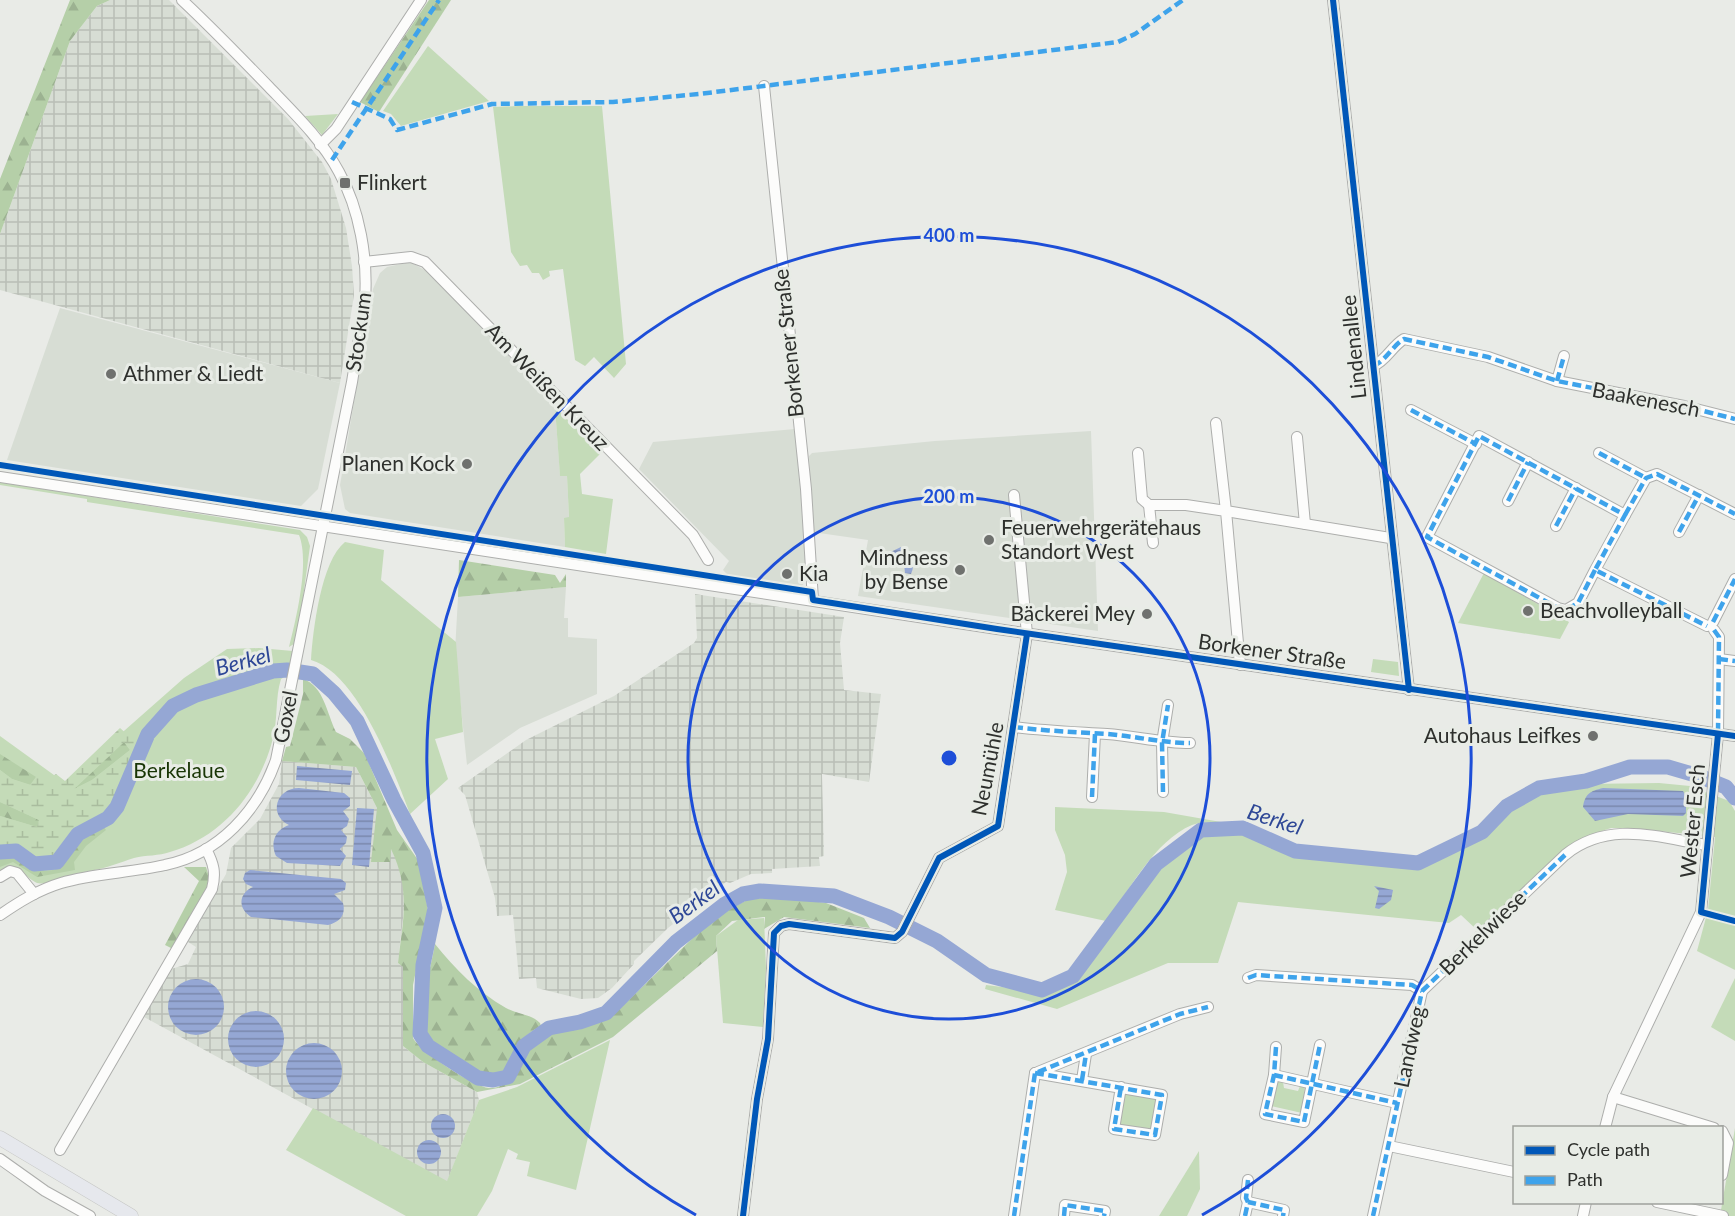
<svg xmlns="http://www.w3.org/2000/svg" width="1735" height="1216" font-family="Lato,sans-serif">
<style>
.built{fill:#d7ddd4}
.industrial{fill:url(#industrial-grid)}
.green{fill:#c4dbb8}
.forest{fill:url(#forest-firs)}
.wetland{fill:url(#wetland-marsh);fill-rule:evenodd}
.water{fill:url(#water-rules)}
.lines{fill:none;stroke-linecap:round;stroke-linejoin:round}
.river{stroke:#95a7d4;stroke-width:15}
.minor-casing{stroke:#adaeac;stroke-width:12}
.major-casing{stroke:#c5c6c4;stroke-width:15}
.minor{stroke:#fcfcfb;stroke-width:10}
.major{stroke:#e6e8ed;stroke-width:14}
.quiet{stroke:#3ea3eb;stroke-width:4.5;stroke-dasharray:9 4.5;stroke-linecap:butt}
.cycleway-casing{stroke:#e8ece6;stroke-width:10}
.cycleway{stroke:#0057b8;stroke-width:6}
.ring{fill:none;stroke:#1d4ed8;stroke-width:3}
.poi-dot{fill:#6f716e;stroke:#e8ece6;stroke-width:2}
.labels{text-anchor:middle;stroke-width:6;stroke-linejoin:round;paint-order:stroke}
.poi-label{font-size:21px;fill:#2e302d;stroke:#e8ece6;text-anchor:start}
.street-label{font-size:21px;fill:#2e302d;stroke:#e8ece6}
.park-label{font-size:21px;fill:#183505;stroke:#e8ece6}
.water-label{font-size:22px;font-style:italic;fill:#2e4796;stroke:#e8ece6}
.centre{fill:#1d4ed8;stroke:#e8ece6;stroke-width:3}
.ring-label{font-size:18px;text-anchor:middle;font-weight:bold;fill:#1d4ed8;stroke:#e8ece6;stroke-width:6;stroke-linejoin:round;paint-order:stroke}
</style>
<defs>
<pattern id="industrial-grid" width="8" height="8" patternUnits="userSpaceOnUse" patternTransform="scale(1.5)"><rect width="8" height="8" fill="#d7ddd4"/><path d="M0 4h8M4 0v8" fill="none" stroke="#b9beb6"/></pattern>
<pattern id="forest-firs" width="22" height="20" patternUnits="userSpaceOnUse" patternTransform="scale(1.5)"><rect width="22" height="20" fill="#b5cfa8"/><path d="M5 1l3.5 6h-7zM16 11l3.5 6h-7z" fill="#9cb291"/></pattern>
<pattern id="wetland-marsh" width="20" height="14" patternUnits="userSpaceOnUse" patternTransform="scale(1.5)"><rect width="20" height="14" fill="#c4dbb8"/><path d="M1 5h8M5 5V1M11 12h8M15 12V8" fill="none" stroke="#a9bc9e"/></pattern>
<pattern id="water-rules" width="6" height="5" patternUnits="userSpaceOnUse" patternTransform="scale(1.5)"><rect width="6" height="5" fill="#95a7d4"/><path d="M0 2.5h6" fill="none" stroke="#7a88ac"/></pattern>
</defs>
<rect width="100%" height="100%" fill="#e9ebe7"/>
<!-- built -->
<g class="built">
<polygon points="410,262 430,273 558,407 555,407 560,475 567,475 569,518 564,518 565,547 350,513 345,509 340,485 373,289 380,273 387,267"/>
<polygon points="60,308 340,383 318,489 301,506 7,460"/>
<polygon points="795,429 808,570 806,581 801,587 729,576 723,570 729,561 639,469 653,442"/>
<polygon points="1091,431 1098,631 858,596 868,540 812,532 809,456 812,453 935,441"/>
<polygon points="566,587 564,618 568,618 568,637 597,639 597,694 520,728 467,765 455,651 458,597"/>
</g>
<!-- industrial -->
<g class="industrial">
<polygon points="110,0 169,0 288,119 322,162 331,179 346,228 352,266 354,295 340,383 0,290 0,234 70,41 97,6"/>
<polygon points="695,594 844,617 840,643 844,690 881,694 869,782 822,774 824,856 819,857 820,866 772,869 772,873 751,874 730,883 726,882 668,928 634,961 634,964 612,988 598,998 581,999 537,988 536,978 519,979 513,915 497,916 495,898 465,795 458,788 526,740 614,696 694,643 697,638"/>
<polygon points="282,761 356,767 377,808 387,863 391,848 403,875 405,900 398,963 403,967 403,1046 423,1062 477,1092 479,1100 447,1182 144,1017 171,969 188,964 196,947 188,942 226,874 231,848 260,819 279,784"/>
</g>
<!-- green -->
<g class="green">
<polygon points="428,46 489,101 401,126 391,114 383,111"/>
<polygon points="518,106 602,106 626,364 614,378 594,357 585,366 575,360 563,269 549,271 550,276 543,280 539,273 532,273 527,265 520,266 511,252 493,107"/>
<polygon points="338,114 322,135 305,116"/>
<polygon points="555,407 601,453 580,474 582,494 613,499 606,554 565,547 564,518 569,517 567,476 560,476"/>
<path d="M 0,482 L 300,530 L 307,537 L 310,546 L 297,642 L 289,647 C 296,619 310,562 299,535 L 87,502 L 87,499 L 0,485 Z"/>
<path d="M 345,542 L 384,550 L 381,580 L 456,642 L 463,732 L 435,739 L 448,779 L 410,814 C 394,772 358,673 311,660 C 313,630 321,561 345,542 Z"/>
<polygon points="1484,573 1569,622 1560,639 1458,623"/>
<path d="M 259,648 L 293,651 L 288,675 L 281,679 C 275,698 278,719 273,738 C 260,790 224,836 170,852 C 159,856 146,855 134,858 C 119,863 106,868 90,871 C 77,873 48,886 37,883 C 32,881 26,875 22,872 L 0,873 L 0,736 L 65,783 L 184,678 L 227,649 Z"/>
<polygon points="1373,659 1398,662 1399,676 1371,672"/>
<polygon points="1659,783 1690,786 1729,801 1735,811 1735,970 1697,951 1708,910 1715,837 1631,828 1611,828 1584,837 1477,930 1461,915 1449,923 1238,902 1218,963 1168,963 1057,1009 985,989 986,985 1042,992 1076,977 1157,867 1198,835 1240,831 1292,854 1370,864 1419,867 1485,834 1509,807 1536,792 1586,784"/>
<path d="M 1055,807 L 1164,812 L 1238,825 C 1223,824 1207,820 1192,825 C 1154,841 1130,890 1106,921 L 1055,910 L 1067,872 L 1065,855 L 1055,830 Z"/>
<polygon points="764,918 766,968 763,1027 723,1023 716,936 738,920"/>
<polygon points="1735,978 1735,1041 1711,1027"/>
<polygon points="610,1040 576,1190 527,1176 530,1162 516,1159 518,1154 508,1149 492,1191 477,1216 406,1216 286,1150 313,1108 447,1181 479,1100 517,1087"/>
<polygon points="1278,1082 1283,1082 1284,1088 1298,1091 1300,1086 1305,1087 1302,1113 1271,1106"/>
<polygon points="1124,1091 1158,1097 1151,1132 1119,1124"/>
<polygon points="1735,1128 1735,1216 1720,1216"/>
<polygon points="1199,1151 1200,1189 1187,1216 1159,1216"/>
</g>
<!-- forest -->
<g class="forest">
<polygon points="70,0 110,0 97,6 70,41 0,234 0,179"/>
<polygon points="429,0 451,0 379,112 360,102"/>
<polygon points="459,560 555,575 560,583 566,574 566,587 458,597"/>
<path d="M 303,679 C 324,686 327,714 336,732 L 350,739 L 365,754 L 397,830 L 418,860 L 422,870 L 428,912 L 413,985 L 413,1038 C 420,1051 474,1087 489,1088 C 498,1089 507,1083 515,1078 L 529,1048 L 557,1031 L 580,1029 L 610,1018 L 699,932 L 725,912 L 747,900 L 774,896 L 826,903 L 864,918 L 870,928 L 784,917 L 764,929 L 765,917 L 732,921 L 716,936 L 717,951 L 613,1037 L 520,1084 L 477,1092 L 423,1062 L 403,1046 L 403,967 L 398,963 C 403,919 411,891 391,849 L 390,862 L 371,862 L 377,808 L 356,767 L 282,761 L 286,747 L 290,746 L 303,694 Z"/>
<polygon points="124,742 130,750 92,780 74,789"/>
<polygon points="0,754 36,777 31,785 12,779 0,770"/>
<polygon points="0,802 39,820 37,827 0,816"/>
<path d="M 104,827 L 106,830 L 86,846 L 74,862 L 75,870 L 37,877 L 13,862 L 0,867 L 0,857 C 15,853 21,862 34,867 C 67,882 68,846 82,835 C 88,830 97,831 104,827 Z"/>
<polygon points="184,867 206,867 211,883 173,949 165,945 199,881"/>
<path d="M 435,944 C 455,969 478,992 506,1008 C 517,1014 531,1014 540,1023 L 541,1026 C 516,1038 517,1057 500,1075 L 483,1075 L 430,1040 C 415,1011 430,974 435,944 Z"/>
</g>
<!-- wetland -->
<path class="wetland" d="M 120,728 L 137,743 L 122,777 L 116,800 L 92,822 L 75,829 L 54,859 L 36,861 L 11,845 L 0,848 L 0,816 L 37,827 L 39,820 L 0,802 L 0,770 L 12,779 L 30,785 L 36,777 L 48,779 L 56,774 L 65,781 ZM 124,742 L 130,750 L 92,780 L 74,789 Z"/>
<!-- water -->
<g class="water">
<path d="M 901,547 C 913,552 916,563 911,574 L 905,573 L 904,564 L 897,557 L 880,560 L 878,558 Z"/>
<polygon points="297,766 352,771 350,785 296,780"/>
<path d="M 299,788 L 344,793 L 350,798 L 350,806 L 343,811 L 349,819 L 347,826 L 341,830 L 347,837 L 346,843 L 340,849 L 346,856 L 340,866 L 287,863 L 276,856 C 270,842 275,830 289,825 C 268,815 276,788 299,788 Z"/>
<path d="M 1603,788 L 1683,791 L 1686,796 L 1686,813 L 1683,816 L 1628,814 L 1595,821 L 1583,807 C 1585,794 1590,791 1603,788 Z"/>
<polygon points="357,808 374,809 369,867 352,865"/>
<path d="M 250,870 L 341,879 L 346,883 L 345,890 L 334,894 L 343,903 C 346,915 340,922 328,925 L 251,917 C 237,908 239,893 253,887 L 246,884 L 243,879 L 245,873 Z"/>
<polygon points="1374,886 1393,890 1391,900 1379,909 1375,908 1379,891"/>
<circle cx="196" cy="1007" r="28"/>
<circle cx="256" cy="1039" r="28"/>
<circle cx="314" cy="1071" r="28"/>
<circle cx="443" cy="1126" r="12"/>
<circle cx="429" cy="1152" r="12"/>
</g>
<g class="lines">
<!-- river -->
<polyline class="river" points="0,852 16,851 34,864 57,862 78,834 108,818 117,807 148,734 173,706 196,695 273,671 287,670 313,674 334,693 357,721 394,800 423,853 435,908 423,965 420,1034 428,1046 478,1078 493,1080 508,1077 524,1046 549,1028 580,1022 606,1013 676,942 725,904 743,894 760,891 834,896 889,917 937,941 986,975 1042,990 1073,976 1156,864 1201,830 1243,828 1295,851 1418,863 1482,832 1507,806 1539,788 1586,781 1630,767 1668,767 1699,776 1726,787 1735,798"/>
<defs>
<g id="minor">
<polyline points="1333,0 1409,690"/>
<polyline points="764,86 806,489 813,600"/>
<polyline points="320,145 336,129 421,0"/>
<polyline points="364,262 411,257 425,262 693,535 708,560"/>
<path d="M 1373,366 C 1386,361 1392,346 1404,339 L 1488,357 L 1557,381 L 1684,406 L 1735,419"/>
<polyline points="1557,381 1564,356"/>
<polyline points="1411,410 1476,444"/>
<polyline points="1216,423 1226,511 1390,538"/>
<polyline points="1297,437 1305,524"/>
<polyline points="1138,453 1142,499 1149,505"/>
<polyline points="1599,453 1646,478"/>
<polyline points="0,477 997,629 1735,736"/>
<polyline points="1508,501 1528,462"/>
<polyline points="1625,515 1646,478 1657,474 1735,514"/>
<polyline points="1556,526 1576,488"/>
<polyline points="1679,532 1699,495"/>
<polyline points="1153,543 1149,505 1186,505 1226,511 1240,665"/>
<polyline points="1595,570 1578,603 1566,610 1558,608 1427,537 1479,436 1625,515 1595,570 1707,626"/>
<polyline points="1713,622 1735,579"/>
<polyline points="1719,659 1735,661"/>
<path d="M 1014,727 C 1045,731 1075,732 1107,734 C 1135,736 1161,743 1190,743"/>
<polyline points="1163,792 1162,743 1168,705"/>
<polyline points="1092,797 1095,734"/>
<polyline points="0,877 10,871 17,873 34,894"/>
<path d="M 0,915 C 19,902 38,890 61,883 C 94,873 130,873 165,865 C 219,854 258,811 276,760 L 352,382 L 365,301 C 368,259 360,210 339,172 C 322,140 294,113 269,87 C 241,58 212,28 182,0"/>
<polyline points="1248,978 1256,975 1412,985 1422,991"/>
<path d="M 1422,991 L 1565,855 C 1608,820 1657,837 1706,845"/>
<polyline points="1276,1047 1274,1075 1265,1114 1304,1122 1320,1045"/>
<polyline points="1038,1072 1180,1014 1208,1007"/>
<polyline points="1035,1073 1162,1095 1155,1135 1114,1129 1121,1087"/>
<polyline points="1274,1075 1397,1103"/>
<polyline points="1082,1080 1086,1054"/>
<polyline points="1613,1097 1714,1128"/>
<polyline points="1605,1128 1613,1097 1701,912 1718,734 1719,637 1714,630"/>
<polyline points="1722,1131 1728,1143 1722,1175"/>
<polyline points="1389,1146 1514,1172"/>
<path d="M 60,1150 L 212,889 C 216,873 214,864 206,849"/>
<polyline points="0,1159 45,1191 90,1216"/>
<polyline points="1248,1180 1246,1198 1248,1202"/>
<polyline points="1657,1202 1723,1216"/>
<polyline points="743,1216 757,1099 768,1039 774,933 781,926 789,924 895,938 902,932 939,858 998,826 1027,634 1014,495"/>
<polyline points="1014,1216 1035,1073"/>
<polyline points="1064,1216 1065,1205 1105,1211 1104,1216"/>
<polyline points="1245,1216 1248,1202 1284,1210 1283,1216"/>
<polyline points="1373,1216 1422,991"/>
<polyline points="1583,1216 1586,1202"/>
</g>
<polyline id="major" points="0,1138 131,1216"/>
</defs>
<!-- minor casing -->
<use href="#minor" class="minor-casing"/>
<!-- major casing -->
<use href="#major" class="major-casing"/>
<!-- minor -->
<use href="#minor" class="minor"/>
<!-- major -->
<use href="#major" class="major"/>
<!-- quiet -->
<g class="quiet">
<polyline points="352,102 390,119 397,130 492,104 613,102 699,94 1118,42 1135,34 1183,0"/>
<polyline points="332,160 439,0"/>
<path d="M 1373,366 C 1386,361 1392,346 1404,339 L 1488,357 L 1557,381 L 1684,406 L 1735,419"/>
<polyline points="1557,381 1564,356"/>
<polyline points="1411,410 1476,444"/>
<polyline points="1599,453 1646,478"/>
<polyline points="1508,501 1528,462"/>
<polyline points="1625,515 1646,478 1657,474 1735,514"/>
<polyline points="1556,526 1576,488"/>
<polyline points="1679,532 1699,495"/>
<polyline points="1595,570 1578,603 1566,610 1558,608 1427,537 1479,436 1625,515 1595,570 1707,626"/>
<polyline points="1713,622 1735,579"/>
<polyline points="1714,630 1719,637 1718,734"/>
<polyline points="1719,659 1735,661"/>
<path d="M 1014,727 C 1045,731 1075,732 1107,734 C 1135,736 1161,743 1190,743"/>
<polyline points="1163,792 1162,743 1168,705"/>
<polyline points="1092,797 1095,734"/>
<polyline points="1248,978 1256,975 1412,985 1422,991"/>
<polyline points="1422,991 1565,855"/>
<polyline points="1276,1047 1274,1075 1265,1114 1304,1122 1320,1045"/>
<polyline points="1038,1072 1180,1014 1208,1007"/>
<polyline points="1035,1073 1162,1095 1155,1135 1114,1129 1121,1087"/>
<polyline points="1274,1075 1397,1103"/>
<polyline points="1082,1080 1086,1054"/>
<polyline points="1248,1180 1246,1198 1248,1202"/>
<polyline points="1014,1216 1035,1073"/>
<polyline points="1064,1216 1065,1205 1105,1211 1104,1216"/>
<polyline points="1245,1216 1248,1202 1284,1210 1283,1216"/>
<polyline points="1373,1216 1422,991"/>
</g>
<defs>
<g id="cycleway">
<polyline points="1333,0 1409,690"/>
<polyline points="0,465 812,592 813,600 997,629 1735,736"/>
<polyline points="1718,734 1701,912 1735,921"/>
<polyline points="743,1216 757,1099 768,1039 774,933 781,926 789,924 895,938 902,932 939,858 998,826 1027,634"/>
</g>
</defs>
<!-- cycleway casing -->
<use href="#cycleway" class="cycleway-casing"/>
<!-- cycleway -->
<use href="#cycleway" class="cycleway"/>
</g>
<!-- distance rings -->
<g class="ring">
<circle cx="949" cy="758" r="261"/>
<path d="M696 1215A522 522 0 1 1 1202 1215"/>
</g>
<!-- markers -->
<g class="poi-dot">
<rect x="339" y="177" width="12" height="12" rx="3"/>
<circle cx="111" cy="374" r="6"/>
<circle cx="467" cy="464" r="6"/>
<circle cx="989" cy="540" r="6"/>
<circle cx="960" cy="570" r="6"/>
<circle cx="787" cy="574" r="6"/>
<circle cx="1528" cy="611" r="6"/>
<circle cx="1147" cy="614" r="6"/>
<circle cx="1593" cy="736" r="6"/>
</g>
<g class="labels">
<!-- poi labels -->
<g class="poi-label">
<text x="357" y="190">Flinkert</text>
<text x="123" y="381">Athmer &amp; Liedt</text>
<text x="455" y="471" text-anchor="end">Planen Kock</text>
<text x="1001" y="535">Feuerwehrgerätehaus<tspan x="1001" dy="24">Standort West</tspan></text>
<text x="948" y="565" text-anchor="end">Mindness<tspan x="948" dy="24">by Bense</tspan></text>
<text x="799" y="581">Kia</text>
<text x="1540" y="618">Beachvolleyball</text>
<text x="1135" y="621" text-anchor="end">Bäckerei Mey</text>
<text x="1581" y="743" text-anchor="end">Autohaus Leifkes</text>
</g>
<!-- street labels -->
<g class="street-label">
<text transform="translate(359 332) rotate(-82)" y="7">Stockum</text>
<text transform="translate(789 343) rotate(-96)" y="7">Borkener Straße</text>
<text transform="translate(1354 347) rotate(-96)" y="7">Lindenallee</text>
<text transform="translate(547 387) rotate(46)" y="7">Am Weißen Kreuz</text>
<text transform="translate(1646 400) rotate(11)" y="7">Baakenesch</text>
<text transform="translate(1272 652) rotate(8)" y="7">Borkener Straße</text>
<text transform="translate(286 717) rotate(-79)" y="7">Goxel</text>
<text transform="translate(988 769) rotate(-79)" y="7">Neumühle</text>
<text transform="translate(1693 821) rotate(-85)" y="7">Wester Esch</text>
<text transform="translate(1483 933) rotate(-44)" y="7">Berkelwiese</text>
<text transform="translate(1410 1047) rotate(-78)" y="7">Landweg</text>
</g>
<!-- park labels -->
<g class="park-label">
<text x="179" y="778">Berkelaue</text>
</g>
<!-- water labels -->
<g class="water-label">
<text transform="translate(243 661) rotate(-15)" y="8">Berkel</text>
<text transform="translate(1275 819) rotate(18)" y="8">Berkel</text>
<text transform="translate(694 902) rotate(-36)" y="8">Berkel</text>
</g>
</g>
<circle cx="949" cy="758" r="9" class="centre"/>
<g class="ring-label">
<text x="949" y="242">400 m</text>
<text x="949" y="503">200 m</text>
</g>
<!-- legend -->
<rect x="1513" y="1126" width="210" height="78" fill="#e8ece6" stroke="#9ea19c" stroke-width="1.5"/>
<rect x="1525" y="1146" width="30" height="9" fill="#0057b8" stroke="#9ea19c" stroke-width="1.5"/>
<text x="1567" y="1156" font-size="18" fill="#2e302d">Cycle path</text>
<rect x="1525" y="1176" width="30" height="9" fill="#3ea3eb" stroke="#9ea19c" stroke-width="1.5"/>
<text x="1567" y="1186" font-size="18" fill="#2e302d">Path</text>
</svg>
